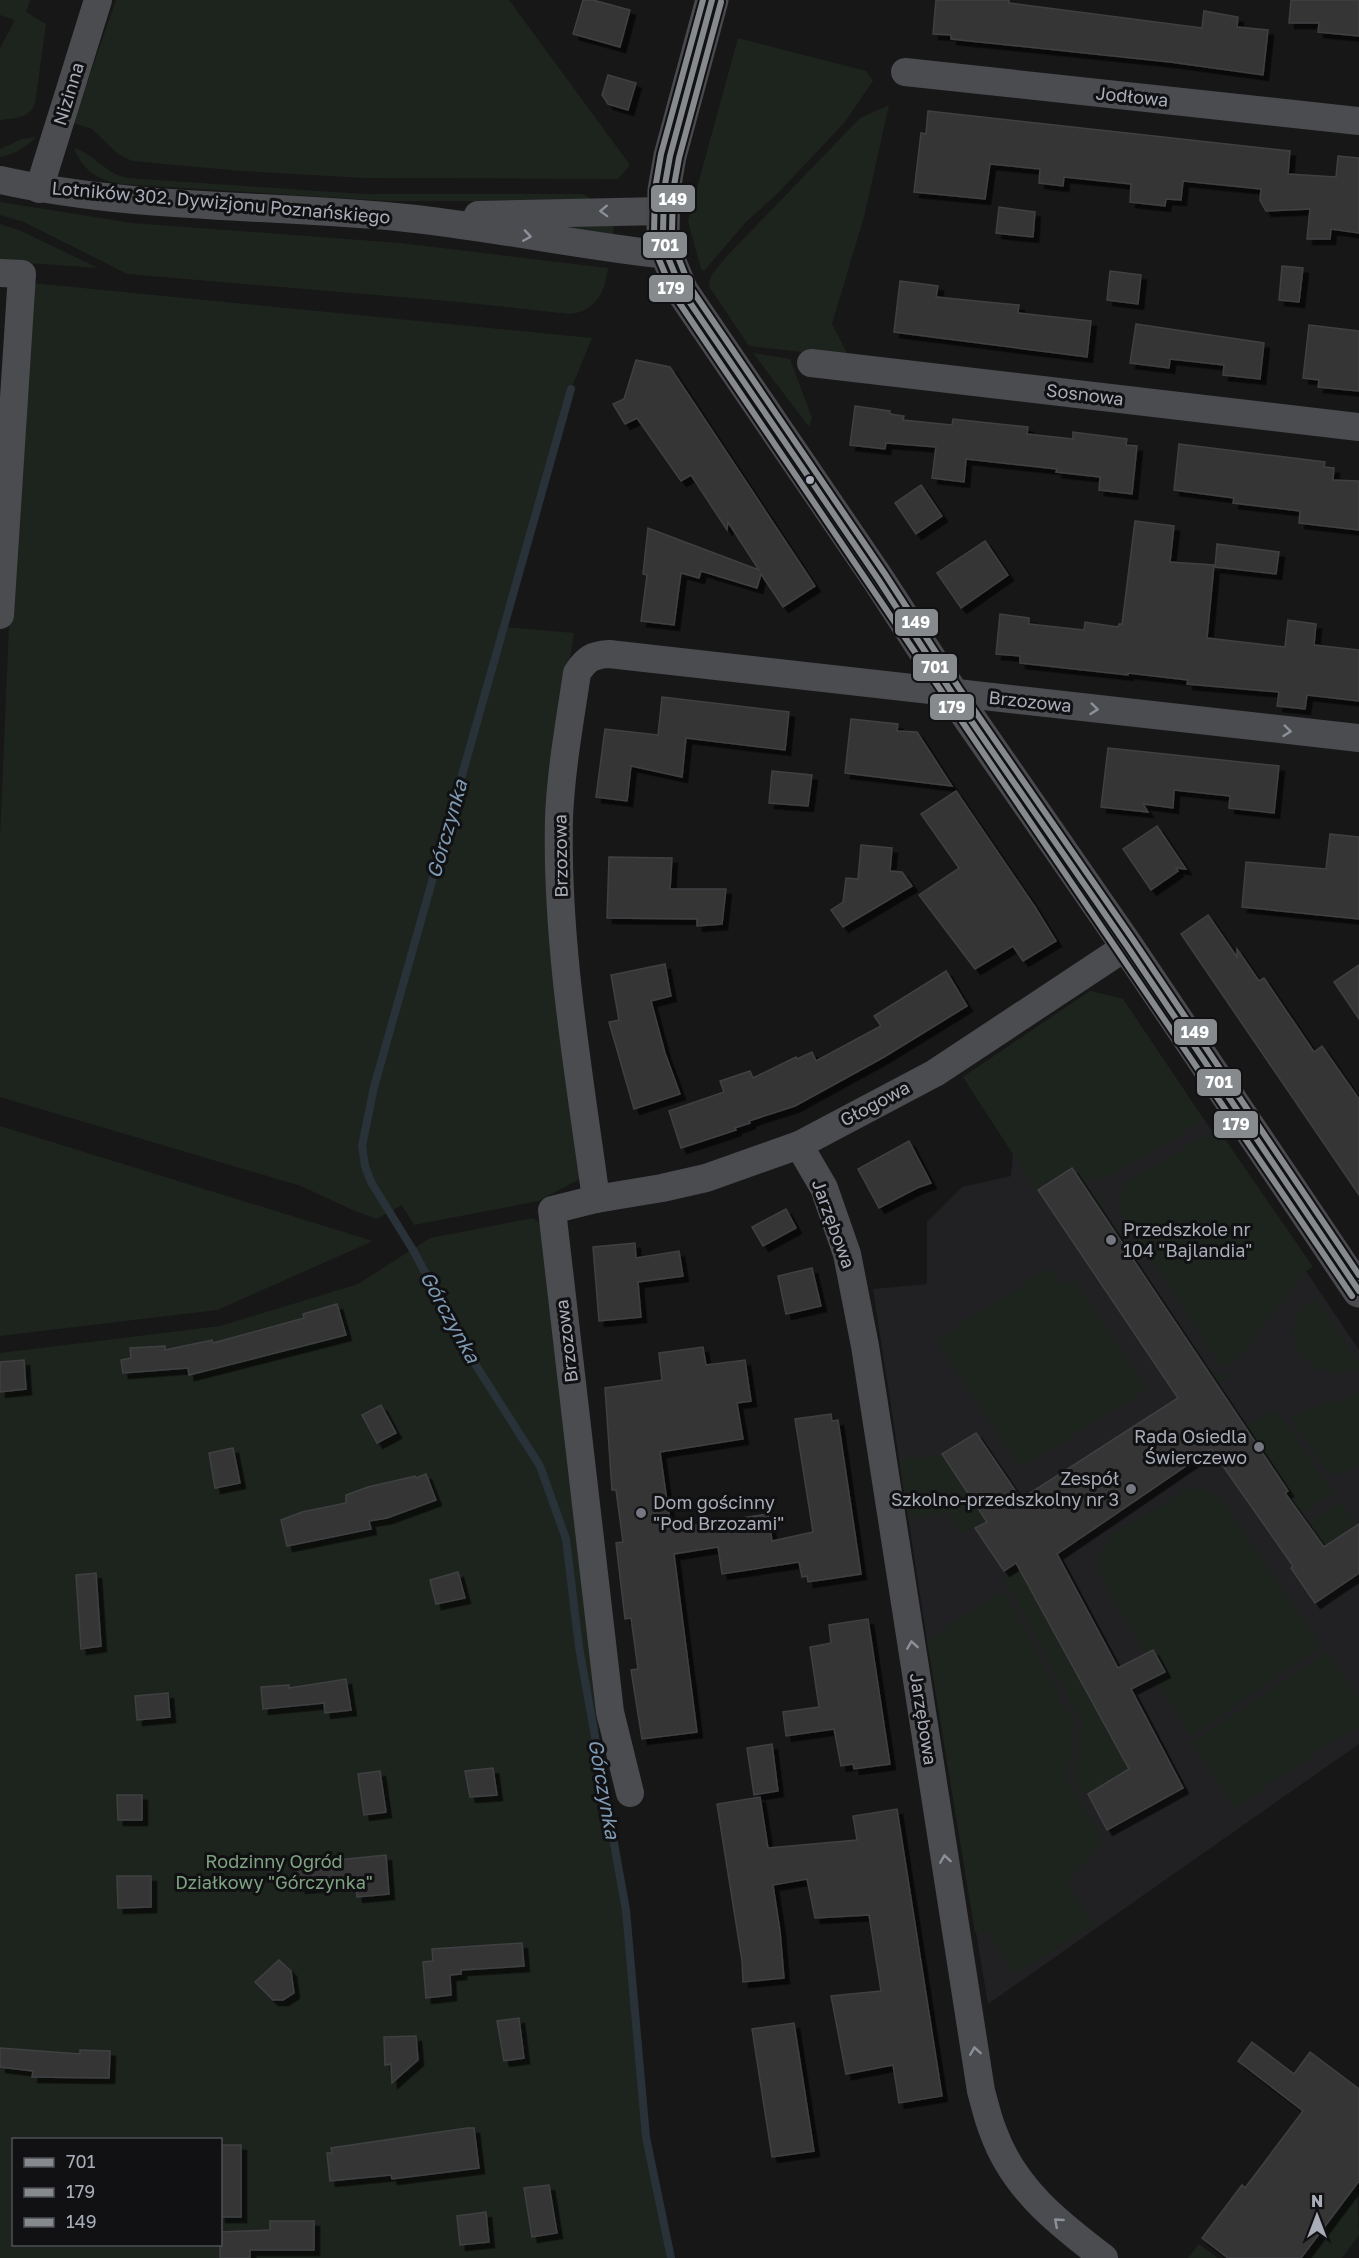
<svg xmlns="http://www.w3.org/2000/svg" width="1359" height="2258" font-family="'Golos Text',sans-serif">
<style>
.built{fill:#212123}
.green{fill:#1d241e;fill-rule:evenodd}
.lines{fill:none;stroke-linecap:round;stroke-linejoin:round}
.stream{stroke:#2a3239;stroke-width:8}
.building{fill:#353536;stroke:#3f4043;stroke-width:1.5;filter:url(#shadow)}
.street{stroke:#4b4c50;stroke-width:28}
.secondary{stroke:#4a4a4e;stroke-width:33}
.bus-1-casing{stroke:#111113;stroke-width:10}
.bus-2-casing{stroke:#111113;stroke-width:10}
.bus-3-casing{stroke:#111113;stroke-width:10}
.bus-1{stroke:#868a8d;stroke-width:6}
.bus-2{stroke:#868a8d;stroke-width:6}
.bus-3{stroke:#868a8d;stroke-width:6}
.oneway{stroke:#8c9099}
.bus-dot{fill:#a8adb8;stroke:#111113;stroke-width:2}
.poi-dot{fill:#757880;stroke:#111113;stroke-width:2}
.labels{text-anchor:middle;stroke-width:6;stroke-linejoin:round;paint-order:stroke}
.street-label{font-size:18px;fill:#a8adb8;stroke:#111113}
.poi-label{font-size:18px;fill:#a8adb8;stroke:#111113;text-anchor:start}
.park-label{font-size:18px;fill:#7fa381;stroke:#111113}
.water-label{font-size:20px;font-style:italic;fill:#7f9bb3;stroke:#111113}
.line-badge{stroke:#111113;stroke-width:2}
.badge-label{font-size:16px;text-anchor:middle;font-weight:bold;fill:#fff}
</style>
<defs>
<filter id="shadow"><feDropShadow dx="5.5" dy="5.5" stdDeviation="0" flood-color="#0009"/></filter>
</defs>
<rect width="100%" height="100%" fill="#171717"/>
<!-- built -->
<polygon class="built" points="1090,991 1123,999 1359,1350 1359,1744 988,2004 927,1640 873,1289 927,1284 927,1222 962,1187 1011,1176 1013,1154 963,1077"/>
<!-- green -->
<g class="green">
<path d="M 0,0 L 30,0 L 26,12 L 46,24 L 35,104 C 28,119 14,118 0,120 L 0,48 L 15,20 L 0,15 Z"/>
<polygon points="116,0 509,0 630,165 618,179 363,178 241,171 132,161 118,154 92,129 73,123"/>
<polygon points="738,38 866,71 873,81 844,123 778,193 746,222 704,271 701,269 688,221"/>
<polygon points="889,105 864,217 832,324 847,353 846,357 749,346 710,288 709,282 713,273 726,257 860,118"/>
<path d="M 36,137 C 25,148 15,154 0,157 L 0,149 L 22,139 Z"/>
<path d="M 74,148 C 94,154 106,174 127,178 L 363,194 L 584,194 L 594,201 L 388,201 L 121,184 C 98,180 83,171 74,148 Z"/>
<path d="M 0,202 L 132,223 L 400,243 L 608,268 C 605,292 596,311 570,314 L 459,302 L 127,274 L 24,222 L 0,215 Z"/>
<polygon points="614,223 613,238 549,224"/>
<polygon points="0,224 19,230 98,268 0,261"/>
<polygon points="32,283 592,338 571,389 504,627 574,633 553,766 580,1179 538,1201 414,1225 402,1205 377,1219 355,1211 301,1186 0,1097 0,839 13,530"/>
<polygon points="753,353 790,359 812,418 809,427"/>
<polygon points="1090,991 1123,999 1204,1120 1101,1182 1097,1176 1083,1184 1073,1167 1037,1191 963,1077"/>
<polygon points="0,1126 373,1241 217,1310 0,1336"/>
<polygon points="1218,1129 1313,1267 1306,1271 1240,1356 1229,1365 1220,1366 1120,1212 1118,1202 1125,1182"/>
<path d="M 1104,1195 L 1103,1208 L 1105,1212 L 1211,1372 C 1220,1379 1231,1374 1241,1370 L 1216,1384 L 1094,1201 Z"/>
<path d="M 533,1218 L 540,1223 L 599,1708 L 598,1755 L 626,1910 L 646,2137 L 671,2258 L 0,2258 L 0,1353 L 220,1326 L 358,1284 L 430,1238 ZM 14,2140 L 220,2140 L 220,2244 L 14,2244 Z"/>
<polygon points="1049,1268 1062,1285 1075,1279 1146,1390 1021,1468 936,1340"/>
<path d="M 1312,1299 L 1315,1299 L 1359,1364 L 1359,1369 C 1310,1387 1268,1335 1312,1299 Z"/>
<polygon points="1359,1394 1359,1466 1330,1475 1289,1416"/>
<polygon points="1268,1411 1277,1413 1283,1419 1334,1493 1301,1515 1285,1493 1289,1489 1247,1428"/>
<polygon points="943,1455 987,1522 961,1533 949,1512 908,1518 899,1459"/>
<path d="M 1196,1488 C 1210,1488 1216,1493 1225,1503 L 1321,1646 L 1191,1737 L 1155,1677 L 1153,1650 L 1145,1654 L 1099,1574 C 1097,1558 1102,1546 1112,1534 L 1186,1490 Z"/>
<polygon points="1340,1501 1356,1523 1324,1547 1308,1525"/>
<polygon points="1015,1563 1129,1769 1090,1793 1081,1792 1073,1779 1082,1723 1004,1578 1007,1569"/>
<polygon points="1003,1590 1061,1697 1056,1700 1059,1705 1063,1702 1075,1723 1067,1780 1104,1842 1067,1881 1094,1924 1016,1974 987,1931 975,1933 927,1640"/>
<polygon points="1327,1652 1359,1699 1359,1724 1235,1808 1191,1743"/>
<polygon points="1357,2183 1359,2235 1342,2258 1306,2258 1303,2255"/>
<polygon points="1199,2244 1218,2258 1188,2258"/>
</g>
<g class="lines">
<!-- stream -->
<polyline class="stream" points="571,389 374,1087 362,1146 365,1166 371,1182 413,1250 470,1356 540,1466 566,1539 579,1647 626,1910 646,2137 671,2258"/>
</g>
<!-- building -->
<g class="building">
<polygon points="583,0 593,0 630,10 620,47 573,34"/>
<polygon points="936,0 1009,0 1009,3 1202,28 1204,11 1238,17 1237,27 1268,30 1263,75 1170,62 951,39 951,35 933,34"/>
<polygon points="1291,0 1359,0 1359,36 1318,32 1319,23 1289,23"/>
<polygon points="608,75 636,83 628,110 608,104 602,95"/>
<polygon points="928,111 1290,151 1288,174 1336,177 1338,156 1359,158 1359,233 1331,229 1330,239 1307,239 1310,209 1266,211 1260,200 1261,189 1183,181 1181,200 1166,199 1165,206 1130,202 1131,184 1064,177 1063,186 1039,183 1040,169 990,164 985,199 914,192 921,133 926,134"/>
<polygon points="999,207 1035,212 1033,237 996,233"/>
<polygon points="1282,266 1303,268 1299,302 1279,300"/>
<polygon points="1110,271 1141,275 1138,304 1107,300"/>
<polygon points="900,281 938,286 936,297 1019,305 1018,313 1091,321 1087,357 894,332"/>
<polygon points="1136,324 1264,343 1260,379 1223,375 1224,365 1170,359 1169,368 1130,363"/>
<polygon points="1309,325 1359,331 1359,391 1318,387 1319,380 1303,378"/>
<polygon points="636,360 670,367 815,586 783,607 761,574 757,588 701,571 699,578 681,573 674,625 641,621 647,575 643,574 648,528 759,570 728,522 727,530 691,475 681,481 637,418 625,424 613,404 624,399"/>
<polygon points="855,406 890,411 890,414 904,416 903,420 952,425 953,419 1028,427 1027,434 1073,439 1073,432 1127,439 1126,445 1137,446 1132,494 1099,490 1100,477 1056,472 1057,469 966,459 964,482 932,478 936,447 886,443 885,449 850,445"/>
<polygon points="1179,444 1325,462 1324,467 1334,468 1333,480 1359,481 1359,530 1299,523 1300,511 1233,503 1234,498 1174,490"/>
<polygon points="921,485 942,516 916,534 895,503"/>
<polygon points="1135,521 1174,526 1170,562 1214,565 1207,638 1285,647 1288,620 1316,624 1314,645 1359,650 1359,701 1307,695 1305,709 1277,706 1279,692 1187,684 1188,680 1128,673 1128,675 1020,663 1020,656 996,654 1000,614 1029,618 1029,624 1084,630 1085,622 1118,627 1119,624 1122,624"/>
<polygon points="985,541 1008,575 961,608 937,573"/>
<polygon points="1217,544 1279,552 1276,574 1215,567"/>
<polygon points="662,697 789,712 785,750 686,738 682,777 631,766 627,801 596,797 605,729 658,735"/>
<polygon points="851,719 898,724 897,731 917,732 952,786 845,773"/>
<polygon points="1108,748 1279,766 1274,813 1229,808 1230,796 1174,790 1173,808 1143,804 1148,812 1101,807"/>
<polygon points="772,771 812,775 808,806 769,803"/>
<polygon points="956,791 1035,907 1056,941 1023,961 1013,946 975,969 919,895 959,868 921,814"/>
<polygon points="1157,826 1186,869 1176,868 1178,871 1151,890 1123,849"/>
<polygon points="1330,834 1359,837 1359,919 1242,907 1246,862 1326,869"/>
<polygon points="861,845 892,848 890,871 902,872 912,886 843,927 831,910 843,902 846,878 858,879"/>
<polygon points="609,857 672,858 670,889 726,889 722,924 697,926 697,919 607,918"/>
<polygon points="1208,915 1237,957 1237,949 1259,981 1264,978 1314,1052 1322,1046 1359,1099 1359,1195 1181,934"/>
<polygon points="665,964 671,996 651,1001 665,1053 680,1094 634,1109 609,1022 619,1020 611,975"/>
<polygon points="1359,965 1359,1019 1334,982"/>
<polygon points="946,971 967,1006 884,1057 795,1106 749,1121 750,1123 735,1128 736,1130 681,1148 669,1111 724,1092 720,1081 750,1071 753,1078 796,1057 797,1059 812,1052 816,1061 881,1026 874,1016"/>
<polygon points="909,1141 931,1183 917,1188 879,1208 858,1169"/>
<polygon points="1072,1168 1288,1491 1285,1493 1324,1547 1359,1524 1359,1573 1315,1603 1291,1568 1293,1566 1211,1449 1057,1554 1118,1668 1153,1650 1165,1672 1131,1689 1183,1788 1107,1830 1088,1794 1129,1769 1016,1563 1004,1571 975,1528 987,1522 942,1454 976,1433 1021,1499 1178,1398 1038,1190"/>
<polygon points="786,1209 796,1228 763,1246 752,1227"/>
<polygon points="635,1243 636,1258 679,1251 683,1276 638,1282 641,1317 599,1321 593,1247"/>
<polygon points="812,1268 821,1306 786,1314 778,1276"/>
<polygon points="337,1304 346,1335 189,1375 188,1368 123,1373 121,1360 131,1358 130,1348 165,1346 165,1350 212,1340 213,1343 304,1318 303,1314"/>
<polygon points="703,1347 706,1365 745,1360 751,1401 737,1403 743,1439 660,1452 671,1529 768,1514 772,1541 813,1532 795,1419 831,1414 832,1421 838,1420 861,1574 808,1582 807,1576 802,1577 799,1562 722,1574 718,1547 674,1554 697,1732 642,1739 631,1670 638,1669 631,1618 625,1619 616,1543 623,1542 616,1490 612,1490 605,1388 662,1380 659,1353"/>
<polygon points="24,1360 26,1389 0,1392 0,1362"/>
<polygon points="381,1405 396,1433 377,1443 362,1415"/>
<polygon points="233,1448 240,1483 215,1488 209,1453"/>
<polygon points="426,1474 436,1500 387,1518 369,1521 371,1529 287,1546 281,1520 302,1512 346,1503 346,1495 368,1487 415,1476 416,1478"/>
<polygon points="458,1572 465,1598 436,1604 430,1580"/>
<polygon points="96,1573 101,1646 81,1649 76,1575"/>
<polygon points="868,1619 890,1764 854,1769 853,1764 841,1766 834,1729 786,1736 783,1712 819,1707 810,1647 831,1643 829,1625"/>
<polygon points="346,1679 351,1710 325,1713 324,1703 263,1709 261,1687 289,1685 289,1688"/>
<polygon points="168,1693 170,1717 137,1720 135,1696"/>
<polygon points="772,1744 778,1791 754,1795 747,1748"/>
<polygon points="493,1768 497,1795 470,1797 465,1771"/>
<polygon points="380,1771 386,1812 364,1815 358,1774"/>
<polygon points="117,1795 142,1795 142,1820 118,1820"/>
<polygon points="760,1797 768,1848 857,1840 853,1816 897,1809 942,2096 899,2103 893,2065 846,2074 831,1996 881,1991 869,1915 815,1918 807,1879 773,1885 780,1931 784,1978 743,1982 742,1961 717,1804"/>
<polygon points="386,1855 389,1894 357,1897 356,1883 300,1888 297,1864"/>
<polygon points="117,1876 151,1876 151,1907 118,1908"/>
<polygon points="522,1943 524,1966 461,1970 461,1974 450,1975 451,1995 426,1998 423,1962 433,1961 432,1949"/>
<polygon points="279,1960 291,1971 294,1993 283,2000 273,2000 255,1982"/>
<polygon points="519,2018 524,2058 504,2061 497,2021"/>
<polygon points="794,2023 814,2151 772,2157 752,2029"/>
<polygon points="416,2036 418,2060 392,2083 391,2064 385,2065 384,2037"/>
<polygon points="1252,2042 1294,2074 1310,2052 1359,2089 1359,2181 1301,2258 1228,2258 1202,2238 1242,2185 1245,2188 1303,2111 1238,2061"/>
<polygon points="0,2048 80,2054 80,2050 110,2051 109,2078 32,2077 33,2071 0,2067"/>
<polygon points="467,2128 474,2128 479,2168 392,2179 391,2175 330,2181 327,2153 332,2153 331,2148"/>
<rect x="220" y="2145" width="21" height="72"/>
<polygon points="549,2185 557,2233 532,2237 524,2188"/>
<polygon points="486,2212 489,2242 460,2245 457,2216"/>
<polygon points="270,2221 314,2221 314,2250 250,2250 250,2258 220,2258 220,2232 270,2230"/>
</g>
<g class="lines">
<!-- street -->
<g class="street">
<polyline points="905,72 1359,121"/>
<path d="M 0,180 C 134,210 271,204 406,218 C 494,227 580,246 667,255"/>
<polyline points="39,189 98,0"/>
<polyline points="478,215 663,211"/>
<polyline points="0,273 22,274 0,615"/>
<polyline points="811,363 1359,427"/>
<path d="M 799,1145 L 824,1188 L 847,1254 L 865,1346 L 981,2091 C 985,2105 988,2119 993,2131 C 1013,2188 1058,2223 1104,2258"/>
<path d="M 596,1199 C 579,1073 556,945 559,818 C 561,769 570,721 577,673 C 586,659 592,655 609,654 L 1359,738"/>
<polyline points="630,1793 610,1712 552,1210 596,1199 662,1188 706,1178 799,1145 935,1073 1127,946"/>
</g>
<!-- secondary -->
<polyline class="secondary" points="712,0 670,156 664,190 663,232 667,255 682,291 878,579 952,693 1127,946 1359,1291"/>
<defs>
<polyline id="bus-1" points="712,0 670,156 664,190 663,232 667,255 682,291 878,579 952,693 1127,946 1359,1291"/>
<path id="bus-2" d="M 703,0 L 661,154 L 655,189 L 654,233 L 658,257 L 674,295 C 898,630 1127,962 1352,1296"/>
<polyline id="bus-3" points="721,2 679,158 673,191 672,231 676,252 690,287 885,574 959,688 1134,941 1359,1275"/>
</defs>
<!-- bus-1 casing -->
<use href="#bus-1" class="bus-1-casing"/>
<!-- bus-2 casing -->
<use href="#bus-2" class="bus-2-casing"/>
<!-- bus-3 casing -->
<use href="#bus-3" class="bus-3-casing"/>
<!-- bus-1 -->
<use href="#bus-1" class="bus-1"/>
<!-- bus-2 -->
<use href="#bus-2" class="bus-2"/>
<!-- bus-3 -->
<use href="#bus-3" class="bus-3"/>
</g>
<!-- one-way arrows -->
<defs><path id="oneway-chevron" d="M-2-3.5L2.5 0L-2 3.5" fill="none" stroke-width="1.6" stroke-linecap="round" stroke-linejoin="round" transform="scale(1.5)"/></defs>
<g class="oneway">
<use href="#oneway-chevron" transform="translate(604 211) rotate(178)"/>
<use href="#oneway-chevron" transform="translate(527 236) rotate(9)"/>
<use href="#oneway-chevron" transform="translate(1094 709) rotate(6)"/>
<use href="#oneway-chevron" transform="translate(1287 731) rotate(6)"/>
<use href="#oneway-chevron" transform="translate(912 1645) rotate(-99)"/>
<use href="#oneway-chevron" transform="translate(945 1859) rotate(-99)"/>
<use href="#oneway-chevron" transform="translate(975 2051) rotate(-99)"/>
<use href="#oneway-chevron" transform="translate(1058 2222) rotate(-139)"/>
</g>
<!-- markers -->
<circle class="bus-dot" cx="810" cy="480" r="5"/>
<g class="poi-dot">
<circle cx="1111" cy="1240" r="6"/>
<circle cx="1259" cy="1447" r="6"/>
<circle cx="1131" cy="1489" r="6"/>
<circle cx="641" cy="1513" r="6"/>
</g>
<g class="labels">
<!-- street labels -->
<g class="street-label">
<text transform="translate(69 94) rotate(-73)" y="6">Nizinna</text>
<text transform="translate(1132 97) rotate(6)" y="6">Jodłowa</text>
<text transform="translate(221 203) rotate(5)" y="6">Lotników 302. Dywizjonu Poznańskiego</text>
<text transform="translate(1085 395) rotate(7)" y="6">Sosnowa</text>
<text transform="translate(1030 702) rotate(6)" y="6">Brzozowa</text>
<text transform="translate(561 856) rotate(-91)" y="6">Brzozowa</text>
<text transform="translate(875 1104) rotate(-28)" y="6">Głogowa</text>
<text transform="translate(833 1224) rotate(70)" y="6">Jarzębowa</text>
<text transform="translate(567 1341) rotate(-97)" y="6">Brzozowa</text>
<text transform="translate(923 1719) rotate(81)" y="6">Jarzębowa</text>
</g>
<!-- poi labels -->
<g class="poi-label">
<text x="1123" y="1236">Przedszkole nr<tspan x="1123" dy="21">104 "Bajlandia"</tspan></text>
<text x="1247" y="1443" text-anchor="end">Rada Osiedla<tspan x="1247" dy="21">Świerczewo</tspan></text>
<text x="1119" y="1485" text-anchor="end">Zespół<tspan x="1119" dy="21">Szkolno-przedszkolny nr 3</tspan></text>
<text x="653" y="1509">Dom gościnny<tspan x="653" dy="21">"Pod Brzozami"</tspan></text>
</g>
<!-- park labels -->
<g class="park-label">
<text x="274" y="1868">Rodzinny Ogród<tspan x="274" dy="21">Działkowy "Górczynka"</tspan></text>
</g>
<!-- water labels -->
<g class="water-label">
<text transform="translate(447 829) rotate(-74)" y="7">Górczynka</text>
<text transform="translate(450 1317) rotate(61)" y="7">Górczynka</text>
<text transform="translate(604 1789) rotate(80)" y="7">Górczynka</text>
</g>
</g>
<g class="line-badge">
<rect x="650" y="184" width="46" height="29" rx="6" fill="#868a8d"/>
<rect x="642" y="231" width="46" height="28" rx="6" fill="#868a8d"/>
<rect x="648" y="274" width="46" height="29" rx="6" fill="#868a8d"/>
<rect x="894" y="608" width="45" height="29" rx="6" fill="#868a8d"/>
<rect x="912" y="653" width="46" height="29" rx="6" fill="#868a8d"/>
<rect x="929" y="693" width="46" height="28" rx="6" fill="#868a8d"/>
<rect x="1173" y="1018" width="45" height="28" rx="6" fill="#868a8d"/>
<rect x="1196" y="1068" width="46" height="29" rx="6" fill="#868a8d"/>
<rect x="1213" y="1110" width="46" height="29" rx="6" fill="#868a8d"/>
</g>
<g class="badge-label">
<text x="673" y="205">149</text>
<text x="665" y="251">701</text>
<text x="671" y="294">179</text>
<text x="916" y="628">149</text>
<text x="935" y="673">701</text>
<text x="952" y="713">179</text>
<text x="1195" y="1038">149</text>
<text x="1219" y="1088">701</text>
<text x="1236" y="1130">179</text>
</g>
<!-- legend -->
<rect x="12" y="2138" width="210" height="108" fill="#111113" stroke="#4d4f55" stroke-width="1.5"/>
<rect x="24" y="2158" width="30" height="9" fill="#868a8d" stroke="#4d4f55" stroke-width="1.5"/>
<text x="66" y="2168" font-size="18" fill="#a8adb8">701</text>
<rect x="24" y="2188" width="30" height="9" fill="#868a8d" stroke="#4d4f55" stroke-width="1.5"/>
<text x="66" y="2198" font-size="18" fill="#a8adb8">179</text>
<rect x="24" y="2218" width="30" height="9" fill="#868a8d" stroke="#4d4f55" stroke-width="1.5"/>
<text x="66" y="2228" font-size="18" fill="#a8adb8">149</text>
<!-- north arrow -->
<g transform="translate(1317 2216)" stroke="#111113" stroke-width="4.5" paint-order="stroke">
<path d="M0-4.5L10 22L0 15L-10 22Z" fill="#a8adb8"/>
<text y="-9" font-size="16" font-weight="bold" text-anchor="middle" fill="#a8adb8">N</text>
</g>
</svg>
